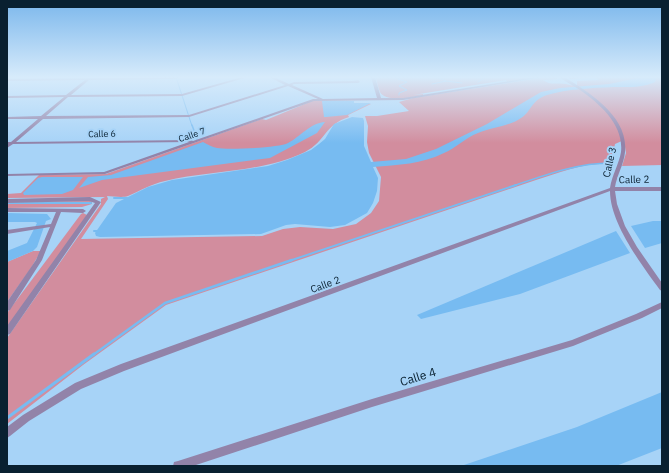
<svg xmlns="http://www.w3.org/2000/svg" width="669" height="473" font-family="'IBM Plex Sans',sans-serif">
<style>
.green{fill:#d28d9e}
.water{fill:#77bbf1}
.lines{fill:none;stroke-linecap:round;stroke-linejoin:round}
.stream-far4{stroke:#77bbf1;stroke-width:1}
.stream-far3{stroke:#77bbf1;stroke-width:1.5}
.stream-far2{stroke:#77bbf1;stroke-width:2}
.stream-far1{stroke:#77bbf1;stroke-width:2.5}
.stream{stroke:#77bbf1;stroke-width:3}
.street{fill:#9283a9;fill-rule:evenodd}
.labels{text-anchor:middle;stroke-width:4;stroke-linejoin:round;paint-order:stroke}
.far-street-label{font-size:9px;fill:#092030;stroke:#a7d3f7}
.street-label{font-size:10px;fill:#092030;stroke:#a7d3f7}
.near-street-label{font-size:12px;fill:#092030;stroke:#a7d3f7}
</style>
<rect width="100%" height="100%" fill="#a7d3f7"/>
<!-- green -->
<g class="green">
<path d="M 376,77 L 527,78 L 539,77 L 507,82 L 506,80 L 413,95 L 423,94 L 423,95 C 413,97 386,103 380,92 C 378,88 377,82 376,77 Z"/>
<path d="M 546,77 L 554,77 L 558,79 L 543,80 C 551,86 557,82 566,84 C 570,85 572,86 577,85 L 577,81 L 599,80 L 594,77 L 570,79 L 568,77 L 662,77 L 662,165 L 622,166 L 623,163 L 626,163 L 623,163 L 626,153 L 624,140 L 615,144 L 611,164 C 585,162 561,172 536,180 L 166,305 L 83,365 L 7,424 L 7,338 L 101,204 L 101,199 L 105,197 L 7,198 L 7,194 L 21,193 L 39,175 L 106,174 L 262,119 L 266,120 L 312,101 L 354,101 L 354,103 L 371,104 L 348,115 L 349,117 C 325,124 326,141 305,152 C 262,173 210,170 165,181 C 151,184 140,191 128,196 C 122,198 113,196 107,196 L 108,199 L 81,239 L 262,236 L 283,229 L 300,227 L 333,229 L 356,224 L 371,213 L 379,201 L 381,177 L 369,153 L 367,142 L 368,126 L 365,116 L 377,116 L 409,111 L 399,102 L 413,98 Z"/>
<polygon points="90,201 92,202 92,204 82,207 7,208 7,202"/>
<polygon points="83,213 87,215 7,328 7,313 81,214"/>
<polygon points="33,251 41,251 31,268 7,302 7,262"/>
</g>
<!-- water -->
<g class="water">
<path d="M 642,77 L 655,77 L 656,79 L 655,82 C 642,88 627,87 613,87 C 591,88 568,89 547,95 C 531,100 532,111 521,118 C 508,127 492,127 478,133 C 465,138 456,148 444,153 C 422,164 398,165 373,167 L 378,178 L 377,191 L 373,203 L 367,213 L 345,225 L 330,227 L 295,224 L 286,225 L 261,234 L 100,237 L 96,236 L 95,233 L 116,203 L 148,187 L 172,180 L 268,166 L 287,160 L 311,150 L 319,144 L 325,139 L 334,124 L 352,117 L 363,118 L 364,121 L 364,146 L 371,162 L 406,159 L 436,149 L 487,124 L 541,92 L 560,88 L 609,84 Z"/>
<polygon points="322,101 354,101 354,103 371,103 347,115 326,117 324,117"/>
<path d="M 325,122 L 317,133 L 270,158 L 102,180 L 79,188 L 88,177 L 111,175 L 203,142 C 207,144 212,147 217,148 C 227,150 279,148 288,143 C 300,137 310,123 325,122 Z"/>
<polygon points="42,177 83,177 73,190 62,194 24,195 23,193 38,178"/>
<polygon points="7,213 47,214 51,219 46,221 37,247 33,251 7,262 7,251 27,243 37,223 35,222 7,222"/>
<polygon points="653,221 662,221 662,243 645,248 631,226"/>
<polygon points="616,231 630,253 520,294 421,319 417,315"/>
<polygon points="662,392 662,448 616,466 461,466 577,427"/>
</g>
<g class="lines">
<!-- stream-far4 -->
<g class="stream-far4">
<polyline points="176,77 192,126"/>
<polyline points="398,77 398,79 407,82 399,86 407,90 399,93 399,95"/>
<polyline points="446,81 462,83"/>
<polyline points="478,82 486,77"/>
<polyline points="432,84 446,81 437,77"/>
</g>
<!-- stream-far3 -->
<g class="stream-far3">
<polyline points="192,125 197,139"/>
<path d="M 513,186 C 545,175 577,163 611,163"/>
</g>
<!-- stream-far2 -->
<g class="stream-far2">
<polyline points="114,198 127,198"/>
<polyline points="7,203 91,203"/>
<polyline points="94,231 97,231"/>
<polyline points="289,261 516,185"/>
</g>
<!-- stream-far1 -->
<polyline class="stream-far1" points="93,355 165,303 292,260"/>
<!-- stream -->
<polyline class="stream" points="7,418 94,354"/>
<!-- street -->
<g class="street">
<path d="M 184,77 L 173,79 L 89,80 L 71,95 L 182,94 L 242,77 L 248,77 L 182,96 L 68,97 L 46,116 L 189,115 L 285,85 L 269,77 L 274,77 L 289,84 L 294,82 L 352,81 L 358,80 L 360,82 L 358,83 L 294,84 L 292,85 L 323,99 L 377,98 L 371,77 L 375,77 L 381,98 L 403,98 L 535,77 L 544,77 L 403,100 L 314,101 L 105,174 L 7,176 L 7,174 L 104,172 L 189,142 L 13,144 L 7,148 L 7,142 L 11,142 L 38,119 L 7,119 L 7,117 L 41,116 L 64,97 L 7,98 L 7,96 L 66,95 L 85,80 L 7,81 L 7,79 ZM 288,86 L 318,99 L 313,99 L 193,141 L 191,140 L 16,142 L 43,119 L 189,117 Z"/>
<path d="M 559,77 L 564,77 C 589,92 629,117 625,152 C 624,164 617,175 615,187 L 662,187 L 662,191 L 615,191 L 617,204 L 625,226 L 637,247 L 662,283 L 662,291 L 660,290 C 641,264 610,223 610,191 L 124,371 L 81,389 L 29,421 L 10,436 L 7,438 L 7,427 L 23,415 L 75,383 L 121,364 L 610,188 C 612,175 619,164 621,152 C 624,125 600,104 580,90 C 574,86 566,82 559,77 Z"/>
<polygon points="90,197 101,202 10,334 7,335 7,326 95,203 89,201 7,203 7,199"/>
<polygon points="7,208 83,209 86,211 83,213 61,212 42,260 10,310 7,311 7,302 36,260 50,227 7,234 7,230 51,224 56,212 7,212"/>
<polygon points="662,302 662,308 642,318 573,346 372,407 193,466 173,466 174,462 178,461 372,399 572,340 636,314"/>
</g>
</g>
<!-- sky -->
<linearGradient id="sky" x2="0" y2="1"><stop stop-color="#7bb7ec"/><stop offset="0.54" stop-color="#d7ebfb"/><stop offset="1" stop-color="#d7ebfb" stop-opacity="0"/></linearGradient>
<rect width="669" height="143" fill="url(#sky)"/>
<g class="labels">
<!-- far-street labels -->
<g class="far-street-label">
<text transform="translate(102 134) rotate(-1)" y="3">Calle 6</text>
<text transform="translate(192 135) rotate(-19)" y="3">Calle 7</text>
</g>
<!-- street labels -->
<g class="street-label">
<text transform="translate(609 162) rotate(-77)" y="4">Calle 3</text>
<text transform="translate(634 179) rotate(-1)" y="4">Calle 2</text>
<text transform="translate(325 284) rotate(-20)" y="4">Calle 2</text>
</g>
<!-- near-street labels -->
<g class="near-street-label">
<text transform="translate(418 377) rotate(-17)" y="4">Calle 4</text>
</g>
</g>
<!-- border -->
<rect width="669" height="473" fill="none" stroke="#092030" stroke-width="16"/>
</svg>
